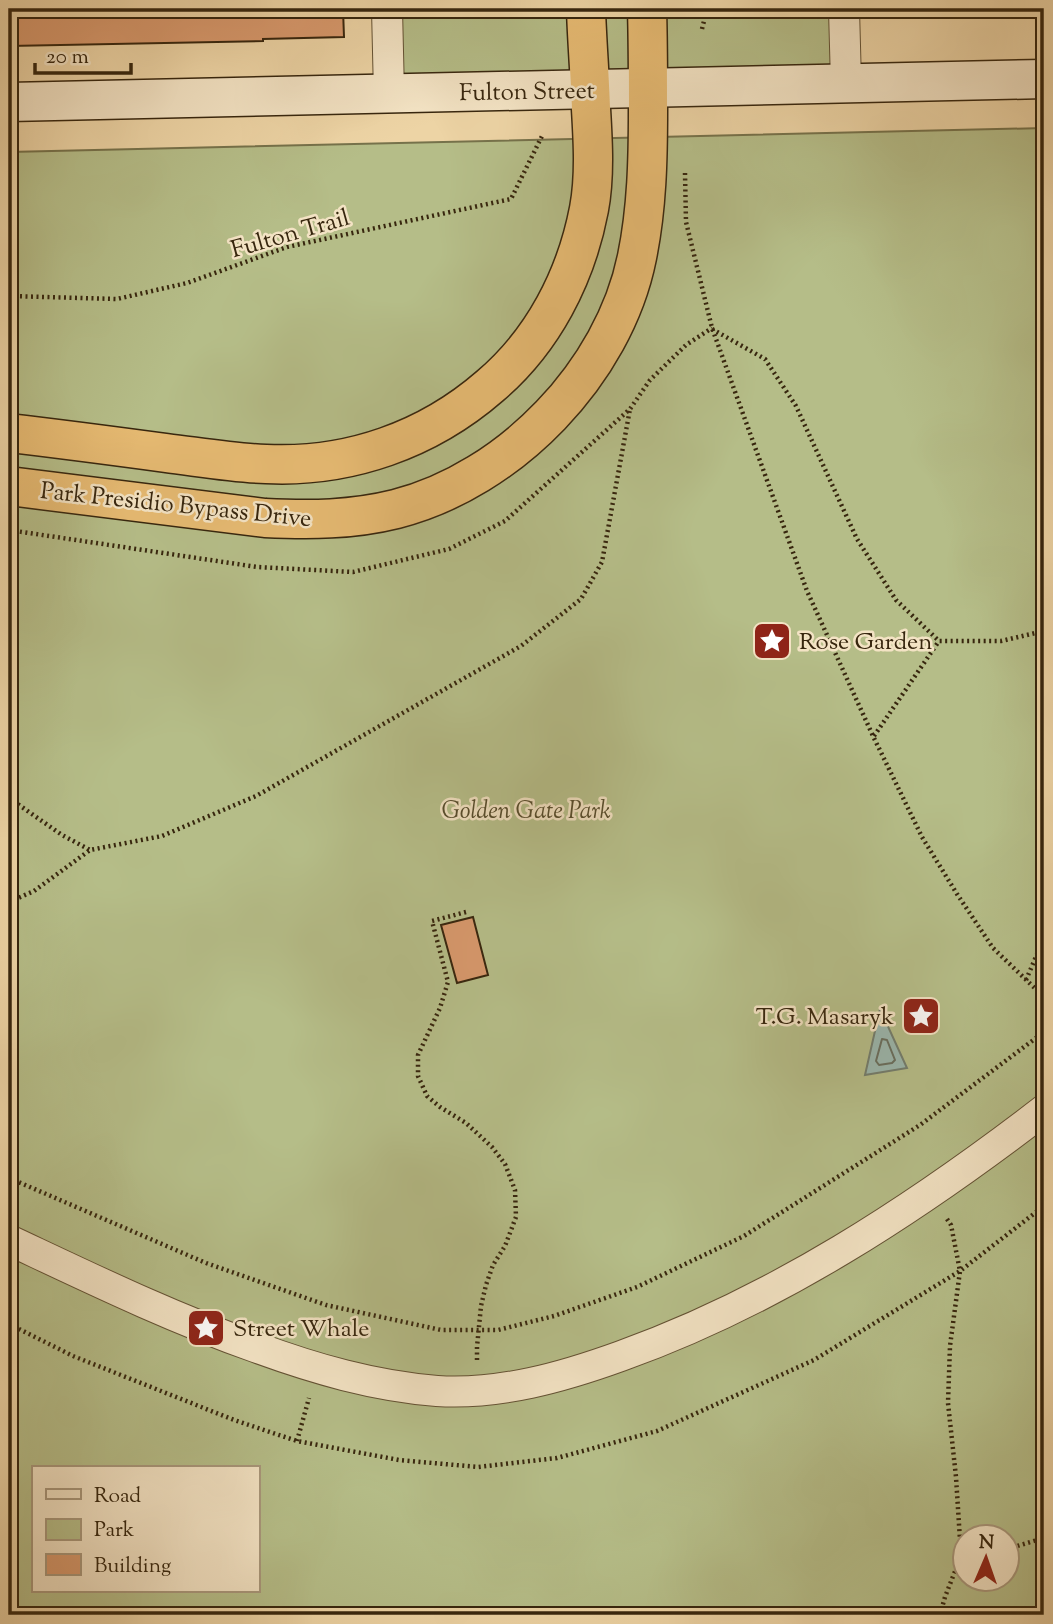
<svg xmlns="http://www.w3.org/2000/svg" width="1053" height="1624" font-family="'Sorts Mill Goudy',serif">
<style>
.green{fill:#b5bd88;stroke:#76724b;stroke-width:2;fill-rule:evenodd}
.water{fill:#9ab7ae;stroke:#727d6e;stroke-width:2}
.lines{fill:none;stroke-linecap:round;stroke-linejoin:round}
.shore{stroke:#686e5e;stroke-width:2}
.building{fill:#d8996d;stroke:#37260e;stroke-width:2}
.street-casing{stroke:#645234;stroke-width:32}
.secondary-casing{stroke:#37260e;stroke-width:41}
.highway-casing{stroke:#37260e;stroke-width:41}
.path{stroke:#37260e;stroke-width:4.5;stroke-dasharray:2 3.5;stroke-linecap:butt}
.street{stroke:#f3e3c4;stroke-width:30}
.secondary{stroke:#f3e3c4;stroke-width:38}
.highway{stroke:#e6ba72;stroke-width:38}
.labels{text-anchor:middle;stroke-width:5;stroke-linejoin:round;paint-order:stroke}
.street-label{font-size:24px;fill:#37260e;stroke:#f3e3c4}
.poi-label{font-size:24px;fill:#37260e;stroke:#f3e3c4;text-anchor:start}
.park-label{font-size:24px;font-style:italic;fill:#564c2c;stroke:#f3e3c4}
</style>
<rect width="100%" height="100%" fill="#edd4a5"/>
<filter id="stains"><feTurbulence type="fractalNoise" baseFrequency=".00286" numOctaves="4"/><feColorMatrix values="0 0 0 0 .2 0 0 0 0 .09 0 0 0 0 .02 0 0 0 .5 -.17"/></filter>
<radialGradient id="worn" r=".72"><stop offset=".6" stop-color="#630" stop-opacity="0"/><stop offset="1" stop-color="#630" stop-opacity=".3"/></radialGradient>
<!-- green -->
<g class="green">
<polygon points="387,9 844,9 846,83 389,94"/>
<path d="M 1044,128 L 1044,1615 L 9,1615 L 9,152 ZM 33,1468 L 257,1468 L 257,1591 L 33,1591 ZM 965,1536 L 1007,1536 L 1007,1578 L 965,1578 Z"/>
</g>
<!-- water -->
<polygon class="water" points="880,1009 907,1068 865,1075"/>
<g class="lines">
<!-- shore -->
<polygon class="shore" points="882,1039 887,1040 895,1060 892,1063 879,1065 876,1061"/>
</g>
<!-- building -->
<g class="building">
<polygon points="9,9 343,9 344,37 263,39 263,41 9,46"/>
<polygon points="473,917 488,975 457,983 441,925"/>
</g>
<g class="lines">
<defs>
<g id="street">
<polyline points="387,9 389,94"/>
<polyline points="844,9 846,83"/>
<path d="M 9,1240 C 90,1278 170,1317 255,1347 C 315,1369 374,1386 437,1391 C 500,1395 563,1377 621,1356 C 775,1301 915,1209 1044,1110"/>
</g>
<polyline id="secondary" points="9,102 1044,79"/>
<g id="highway">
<path d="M 9,433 C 61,439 114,446 166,453 C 199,457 233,463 266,464 C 349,468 428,440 490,386 C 543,341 576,277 589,209 C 595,177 593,142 591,109 C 590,76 587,42 586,9"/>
<path d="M 9,486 L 265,518 C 310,520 352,520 396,509 C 510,480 614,372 637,257 C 647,208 648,159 648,109 C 648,76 648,42 647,9"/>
</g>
</defs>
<!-- street casing -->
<use href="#street" class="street-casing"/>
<!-- secondary casing -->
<use href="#secondary" class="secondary-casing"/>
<!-- highway casing -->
<use href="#highway" class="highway-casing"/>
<!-- path -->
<g class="path">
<polyline points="702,29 707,9"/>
<polyline points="685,173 686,222 712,328 807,591 873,736 922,837 957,894 993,948 1044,997"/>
<polyline points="9,296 117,299 187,283 287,247 511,199 542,136"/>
<polyline points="712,329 765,359 796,406 857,539 896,600 939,641 1001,641 1044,631"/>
<polyline points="9,530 257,567 353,572 449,549 505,521 630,409 650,380 686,345 712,328"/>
<polyline points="874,736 939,641"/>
<polyline points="9,798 62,835 90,850"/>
<polyline points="9,902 34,891 90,850 162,836 256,796 521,646 581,599 602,562 630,409"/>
<polyline points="466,912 432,921 448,982 440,1008 418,1055 418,1076 427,1096 440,1107 466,1123 492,1147 505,1164 515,1190 516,1217 505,1246 493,1265 486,1285 481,1306 477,1347 477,1360"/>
<polyline points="1026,980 1044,938"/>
<polyline points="9,1178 206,1263 326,1305 441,1330 498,1330 554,1316 637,1287 744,1236 920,1125 1044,1032"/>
<polyline points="947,1219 951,1225 960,1271 950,1346 948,1403 956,1477 961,1556 965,1557"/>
<polyline points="9,1324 73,1356 234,1420 297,1441 399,1460 478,1467 557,1458 657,1431 814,1360 960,1271 1044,1206"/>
<polyline points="297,1441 309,1398"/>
<polyline points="1007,1549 1044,1538"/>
<polyline points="940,1615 945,1597 961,1556"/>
</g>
<!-- street -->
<use href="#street" class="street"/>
<!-- secondary -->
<use href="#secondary" class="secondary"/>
<!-- highway -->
<use href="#highway" class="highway"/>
</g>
<!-- icons -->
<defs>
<symbol id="sight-square" viewBox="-11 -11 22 22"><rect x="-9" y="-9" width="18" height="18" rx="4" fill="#8f2418" stroke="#f3e3c4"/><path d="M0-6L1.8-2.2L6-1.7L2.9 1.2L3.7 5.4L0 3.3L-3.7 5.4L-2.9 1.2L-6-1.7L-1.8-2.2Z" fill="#fff"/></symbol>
</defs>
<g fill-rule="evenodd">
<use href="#sight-square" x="750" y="619" width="44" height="44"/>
<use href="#sight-square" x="899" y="994" width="44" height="44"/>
<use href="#sight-square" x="184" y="1306" width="44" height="44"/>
</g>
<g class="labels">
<!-- street labels -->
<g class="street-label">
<text transform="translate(527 91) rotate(-1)" y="8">Fulton Street</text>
<text transform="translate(290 233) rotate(-16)" y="8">Fulton Trail</text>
<text transform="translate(176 504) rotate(6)" y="8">Park Presidio Bypass Drive</text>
</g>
<!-- poi labels -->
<g class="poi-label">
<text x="799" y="649">Rose Garden</text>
<text x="894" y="1024" text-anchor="end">T.G. Masaryk</text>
<text x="233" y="1336">Street Whale</text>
</g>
<!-- park labels -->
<g class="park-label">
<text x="526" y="818">Golden Gate Park</text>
</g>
</g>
<!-- margin -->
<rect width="1053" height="1624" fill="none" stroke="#edd4a5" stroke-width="35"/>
<rect x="10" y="10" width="1032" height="1603" fill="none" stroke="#37260e" stroke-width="3.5"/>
<rect x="18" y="18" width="1018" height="1589" fill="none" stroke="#37260e" stroke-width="2"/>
<!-- legend -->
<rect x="32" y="1466" width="228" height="126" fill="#f3e3c4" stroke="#a8977b" stroke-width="2"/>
<rect x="46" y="1489" width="35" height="10" fill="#f3e3c4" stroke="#a8977b" stroke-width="2"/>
<text x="94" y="1502" font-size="21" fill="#37260e">Road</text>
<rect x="46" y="1519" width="35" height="21" fill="#b5bd88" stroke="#a8977b" stroke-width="2"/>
<text x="94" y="1536" font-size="21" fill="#37260e">Park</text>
<rect x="46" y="1554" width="35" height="21" fill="#d8996d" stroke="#a8977b" stroke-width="2"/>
<text x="94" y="1572" font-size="21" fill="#37260e">Building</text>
<!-- north arrow -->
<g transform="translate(986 1558) rotate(2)"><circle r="33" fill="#f3e3c4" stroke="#a8977b" stroke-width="2"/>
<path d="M0-5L12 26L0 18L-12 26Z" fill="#8f2418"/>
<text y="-10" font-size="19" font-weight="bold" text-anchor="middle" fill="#37260e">N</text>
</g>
<!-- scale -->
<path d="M35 63v10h96v-10" fill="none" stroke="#37260e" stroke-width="3.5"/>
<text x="46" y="63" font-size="21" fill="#37260e" stroke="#f3e3c4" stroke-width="5" paint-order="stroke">20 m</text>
<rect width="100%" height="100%" filter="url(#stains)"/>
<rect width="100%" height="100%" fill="url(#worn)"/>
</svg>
